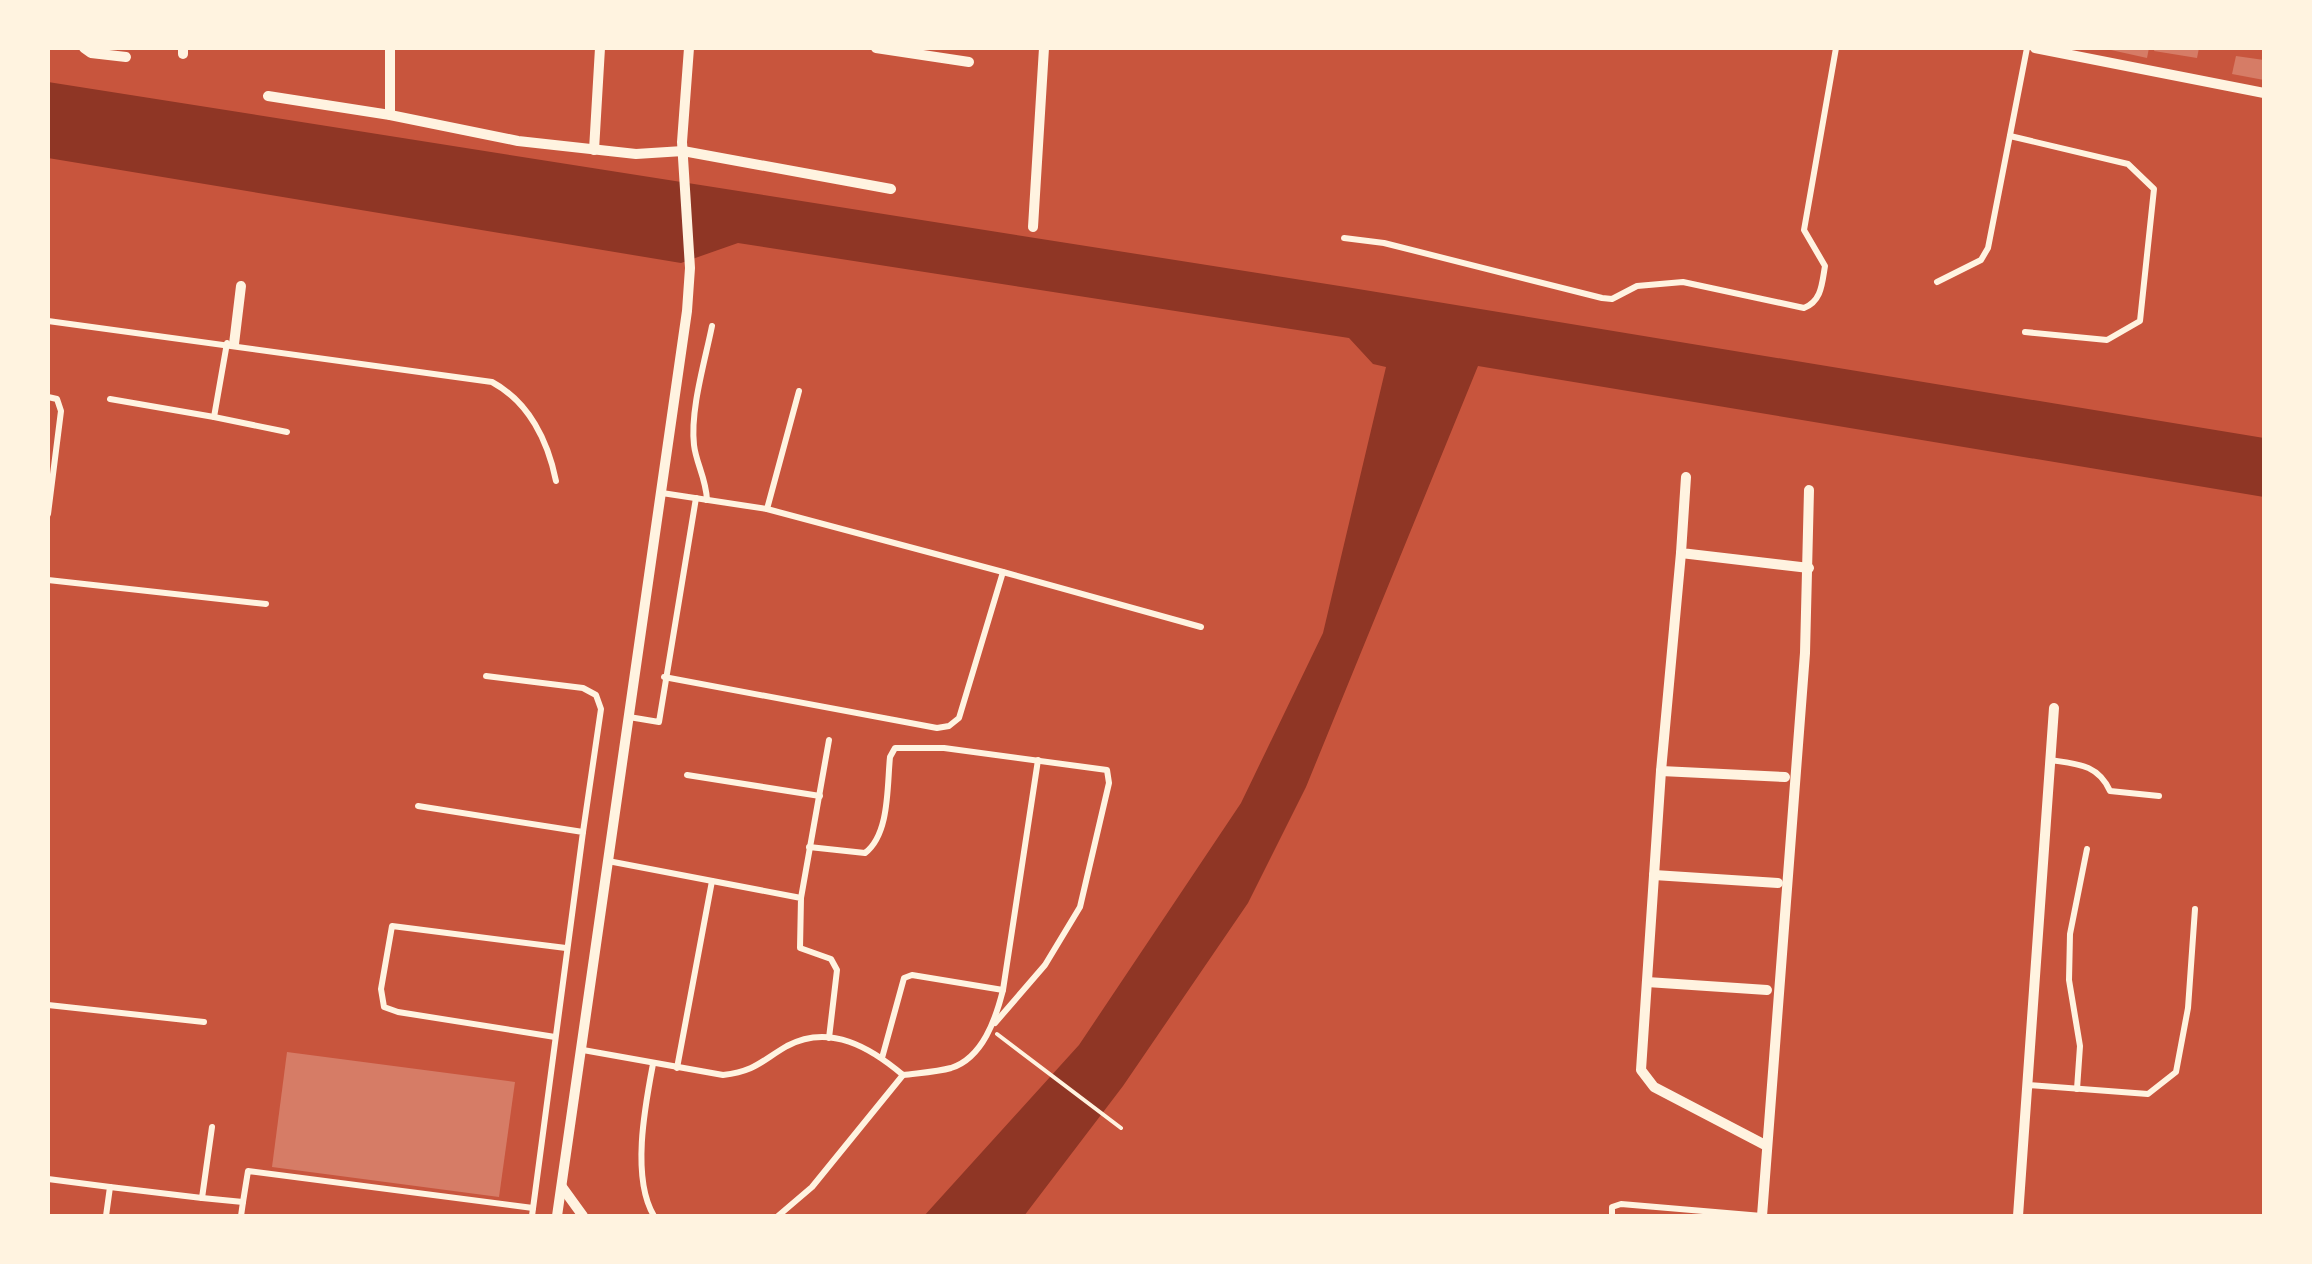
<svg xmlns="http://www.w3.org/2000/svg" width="2312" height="1264" font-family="'Exo 2',sans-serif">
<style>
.water{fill:#8f3625}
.building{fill:#d67c66}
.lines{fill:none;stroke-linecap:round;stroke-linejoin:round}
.path{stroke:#fff3e0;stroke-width:4}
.service{stroke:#fff3e0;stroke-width:6}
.minor{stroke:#fff3e0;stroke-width:10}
</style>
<rect width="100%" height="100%" fill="#c8553d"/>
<!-- water -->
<polygon class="water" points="48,82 1346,287 2264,438 2264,497 1478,366 1306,787 1248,903 1123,1086 1024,1216 924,1216 1079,1045 1241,803 1323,633 1386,367 1373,364 1349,338 738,243 681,263 48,158"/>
<!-- building -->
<g class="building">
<polygon points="2102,48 2149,48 2147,58"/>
<polygon points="2155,48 2199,48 2197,58 2154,51"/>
<polygon points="2236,56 2264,60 2264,80 2232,74"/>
<polygon points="287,1052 515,1082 499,1197 272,1167"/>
</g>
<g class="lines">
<!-- path -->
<polyline class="path" points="997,1034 1121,1128"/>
<!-- service -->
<g class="service">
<polyline points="2010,136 2128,164 2154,189 2140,321 2107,340 2025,332"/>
<path d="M 1344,238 L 1384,243 L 1602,298 L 1612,299 L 1637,286 L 1683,282 L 1804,308 C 1822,301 1822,283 1825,266 L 1804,230 L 1836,48"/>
<polyline points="1937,282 1981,260 1988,248 2027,48"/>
<path d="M 48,321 L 492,382 C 529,402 548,441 556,481"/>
<polyline points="48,397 57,399 61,411 48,514"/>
<polyline points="110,399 214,417 227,343"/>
<polyline points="214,417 287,432"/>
<polyline points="662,493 767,509 799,391"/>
<path d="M 707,500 C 706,478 696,463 694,445 C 690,410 705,361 712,326"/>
<polyline points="1003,572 1201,627"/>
<polyline points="48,580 266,604"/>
<polyline points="486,676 583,688 596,695 601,709 583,832"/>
<polyline points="664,677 937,728 949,726 959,718 1003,572 767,509"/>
<polyline points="629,717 659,722 696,498"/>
<path d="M 2050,760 C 2077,764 2098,764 2110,791 L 2159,796"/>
<polyline points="687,775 820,796"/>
<polyline points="418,806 583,832 532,1216"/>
<path d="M 809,847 L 865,853 C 890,834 887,785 890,757 L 895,748 L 944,748 L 1107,770 L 1109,783 L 1080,907 L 1045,965 L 995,1023"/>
<polyline points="608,861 801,898 800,948 831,959 837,970 829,1038"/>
<polyline points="801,898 829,740"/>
<polyline points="1003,990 1038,760"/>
<polyline points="48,1005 204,1022"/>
<polyline points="555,1037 398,1012 384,1007 381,989 392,926 566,948"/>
<path d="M 583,1050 L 723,1075 C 756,1071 761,1061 787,1046 C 830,1023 871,1048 903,1075 C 918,1073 937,1072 951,1068 C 983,1058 996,1018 1003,990 L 912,975 L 904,978 L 882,1058"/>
<path d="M 653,1064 C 645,1106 631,1178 654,1216"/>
<polyline points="677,1068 712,881"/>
<polyline points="2028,1085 2148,1094 2176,1072 2188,1008 2195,909"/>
<polyline points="2077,1089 2080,1046 2069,980 2070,934 2087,849"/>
<polyline points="48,1179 110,1187 106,1216"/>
<polyline points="110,1187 202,1198 212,1127"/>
<polyline points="202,1198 243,1202 241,1216"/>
<polyline points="243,1202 248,1171 533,1208"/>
<polyline points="778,1216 812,1187 903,1075"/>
<polyline points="1612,1216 1612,1207 1621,1204 1762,1216"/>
</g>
<!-- minor -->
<g class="minor">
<polyline points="84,48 91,53 126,57"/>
<polyline points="876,48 969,62"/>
<polyline points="2035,48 2264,93"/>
<polyline points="183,54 183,48"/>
<polyline points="268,96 390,115 518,141 636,154 683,151 891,189"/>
<polyline points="390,115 390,48"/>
<polyline points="594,150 600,48"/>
<polyline points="1033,227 1044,48"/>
<polyline points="234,344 241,286"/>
<polyline points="1686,477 1681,553 1809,568"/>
<polyline points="1681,553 1661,771 1641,1070 1654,1087 1767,1146"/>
<polyline points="1661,771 1785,777"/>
<polyline points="1654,875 1778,883"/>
<polyline points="1647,982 1767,990"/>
<polyline points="562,1187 583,1216"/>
<polyline points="557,1216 687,311 690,268 682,142 689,48"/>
<polyline points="1762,1216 1805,653 1809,490"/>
<polyline points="2018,1216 2054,708"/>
</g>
</g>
<!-- border -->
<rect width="2312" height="1264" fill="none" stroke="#fff3e0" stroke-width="100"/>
</svg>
